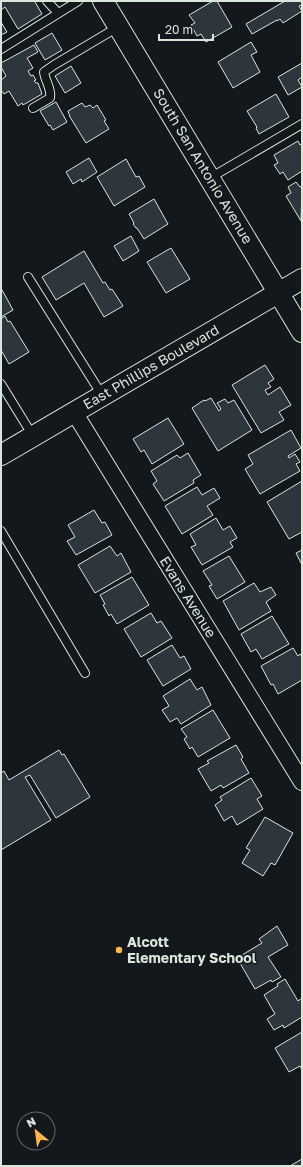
<svg xmlns="http://www.w3.org/2000/svg" width="303" height="1167" font-family="'Golos Text',sans-serif">
<style>
.building{fill:#2c363c;stroke:#d8e6dc}
.lines{fill:none;stroke-linecap:round;stroke-linejoin:round}
.service-casing{stroke:#d8e6dc;stroke-width:10}
.minor-casing{stroke:#d8e6dc;stroke-width:18}
.tertiary-casing{stroke:#d8e6dc;stroke-width:22}
.service{stroke:#14181c;stroke-width:8}
.minor{stroke:#14181c;stroke-width:16}
.tertiary{stroke:#14181c;stroke-width:20}
.poi-dot{fill:#ffb74d;stroke:#14181c;stroke-width:1.5}
.labels{text-anchor:middle;stroke-width:3;stroke-linejoin:round;paint-order:stroke}
.street-label{font-size:14px;fill:#d8e6dc;stroke:#14181c}
.poi-label{font-size:14px;font-weight:bold;fill:#d8e6dc;stroke:#14181c;text-anchor:start}
</style>
<rect width="100%" height="100%" fill="#14181c"/>
<!-- building -->
<g class="building">
<polygon points="1,1 37,1 35,2 42,14 18,29 5,7 1,10"/>
<polygon points="213,1 217,1 232,27 206,42 201,34 197,36 191,25 195,23 189,15"/>
<polygon points="285,1 301,1 302,5 299,6 302,11 283,23 280,19 277,21 277,20 252,34 246,24"/>
<polygon points="1,22 7,32 1,35"/>
<polygon points="52,33 62,50 45,60 35,43"/>
<polygon points="251,42 257,52 251,55 260,72 233,88 218,62"/>
<polygon points="34,45 38,52 27,58 33,68 28,71 31,76 33,75 36,80 34,81 36,83 38,83 42,94 23,105 22,103 18,106 9,91 4,94 1,90 1,80 6,76 1,67 1,63"/>
<polygon points="302,63 302,77 298,80 302,87 288,95 278,77"/>
<polygon points="71,66 81,83 65,93 55,76"/>
<polygon points="276,94 289,117 259,134 256,128 257,127 247,111"/>
<polygon points="56,102 67,122 53,130 50,125 49,126 40,111"/>
<polygon points="82,103 85,107 90,105 93,108 97,105 106,120 104,121 109,129 86,143 70,117 68,111"/>
<polygon points="298,141 300,145 302,144 302,171 288,180 283,172 280,174 274,165 278,163 274,155"/>
<polygon points="89,158 97,172 82,182 81,179 73,184 66,172"/>
<polygon points="126,159 136,177 139,176 145,187 114,206 97,177"/>
<polygon points="296,182 300,187 302,186 301,221 286,196 291,193 288,187"/>
<polygon points="154,199 168,224 144,239 137,228 136,228 133,224 134,223 129,214"/>
<polygon points="131,236 139,251 123,261 114,246"/>
<polygon points="171,248 190,279 166,293 147,262"/>
<polygon points="84,251 103,283 105,282 110,290 112,289 123,306 104,317 84,283 56,300 42,277"/>
<polygon points="1,288 13,310 1,317"/>
<polygon points="5,316 8,322 10,321 29,352 9,364 1,350 1,319"/>
<polygon points="265,365 274,379 268,383 271,387 265,390 268,395 280,387 291,405 279,412 284,420 261,433 232,385"/>
<polygon points="211,398 219,411 221,409 217,403 225,399 228,403 234,400 252,430 218,451 192,408 204,400 205,401"/>
<polygon points="168,418 184,444 152,464 144,450 141,452 133,439"/>
<polygon points="291,430 301,448 288,456 289,458 295,454 300,462 296,464 300,471 260,494 245,469 253,464 248,455"/>
<polygon points="188,453 201,475 193,480 194,483 164,501 153,484 157,481 151,471 177,455 180,458"/>
<polygon points="302,481 302,532 289,539 267,502"/>
<polygon points="197,487 202,495 214,488 220,498 207,506 213,515 182,534 165,506"/>
<polygon points="94,510 102,523 105,522 112,535 76,555 67,541 75,537 68,525"/>
<polygon points="216,518 223,530 230,526 237,538 230,542 233,547 202,565 191,547 196,545 190,534"/>
<polygon points="110,546 117,556 121,553 131,572 95,593 78,565"/>
<polygon points="302,550 302,565 296,553"/>
<polygon points="229,556 245,582 217,599 209,586 212,585 203,571"/>
<polygon points="132,577 149,605 117,624 111,614 109,616 103,605 105,604 100,595"/>
<polygon points="254,583 260,592 271,587 276,595 266,602 271,611 239,630 223,601"/>
<polygon points="151,613 157,623 161,621 172,638 141,657 124,629"/>
<polygon points="272,616 289,644 262,659 256,649 251,652 241,634"/>
<polygon points="172,645 180,658 184,656 191,669 163,686 147,660"/>
<polygon points="293,648 298,656 300,654 302,657 302,680 278,694 273,684 271,685 261,666"/>
<polygon points="190,679 197,690 202,687 211,705 181,724 177,718 170,722 162,710 169,706 163,696"/>
<polygon points="213,710 230,738 198,757 192,747 190,749 184,739 187,737 181,729"/>
<polygon points="236,745 243,757 241,759 249,773 223,788 221,785 211,791 198,769 209,763 207,761"/>
<polygon points="59,750 62,755 64,754 90,797 56,818 30,775 25,777 51,820 1,850 1,773 4,771 9,780"/>
<polygon points="251,778 262,796 257,799 263,809 237,825 232,816 224,821 215,805 222,800 220,797"/>
<polygon points="265,817 293,833 275,865 271,863 263,876 242,863 250,850 246,848"/>
<polygon points="277,926 288,945 268,957 281,977 272,982 271,980 255,989 237,958 262,943 259,939"/>
<polygon points="285,979 298,1001 302,998 302,1017 284,1028 283,1025 274,1030 267,1019 275,1014 264,995 278,986 277,984"/>
<polygon points="302,1032 302,1070 300,1066 289,1072 275,1048"/>
<polygon points="302,1159 302,1166 290,1166"/>
</g>
<g class="lines">
<defs>
<g id="service">
<polyline points="47,1 58,13"/>
<polyline points="1,49 78,1"/>
<path d="M 33,108 L 50,98 C 52,89 45,81 44,72 L 54,65 L 118,27"/>
<polyline points="210,178 302,124"/>
<polyline points="28,277 102,395"/>
<polyline points="1,384 33,436"/>
<polyline points="1,531 85,673"/>
</g>
<polyline id="minor" points="74,412 302,782"/>
<g id="tertiary">
<polyline points="103,1 302,332"/>
<polyline points="1,455 302,279"/>
</g>
</defs>
<!-- service casing -->
<use href="#service" class="service-casing"/>
<!-- minor casing -->
<use href="#minor" class="minor-casing"/>
<!-- tertiary casing -->
<use href="#tertiary" class="tertiary-casing"/>
<!-- service -->
<use href="#service" class="service"/>
<!-- minor -->
<use href="#minor" class="minor"/>
<!-- tertiary -->
<use href="#tertiary" class="tertiary"/>
</g>
<!-- markers -->
<circle class="poi-dot" cx="119" cy="950" r="4"/>
<g class="labels">
<!-- street labels -->
<g class="street-label">
<text transform="translate(203 166) rotate(59)" y="5">South San Antonio Avenue</text>
<text transform="translate(151 367) rotate(-30)" y="5">East Phillips Boulevard</text>
<text transform="translate(188 597) rotate(58)" y="5">Evans Avenue</text>
</g>
<!-- poi labels -->
<g class="poi-label">
<text x="127" y="947">Alcott<tspan x="127" dy="16">Elementary School</tspan></text>
</g>
</g>
<!-- border -->
<rect width="303" height="1167" fill="none" stroke="#d8e6dc" stroke-width="4"/>
<!-- north arrow -->
<g transform="translate(36 1131) rotate(331)"><circle r="19" fill="#14181c" stroke="#626a69"/>
<path d="M0-3L7 15L0 10L-7 15Z" fill="#ffb74d"/>
<text y="-6" font-size="11" font-weight="bold" text-anchor="middle" fill="#d8e6dc">N</text>
</g>
<!-- scale -->
<path d="M159 34v6h54v-6" fill="none" stroke="#d8e6dc" stroke-width="2"/>
<text x="165" y="34" font-size="12" fill="#d8e6dc" stroke="#14181c" stroke-width="3" paint-order="stroke">20 m</text>
</svg>
